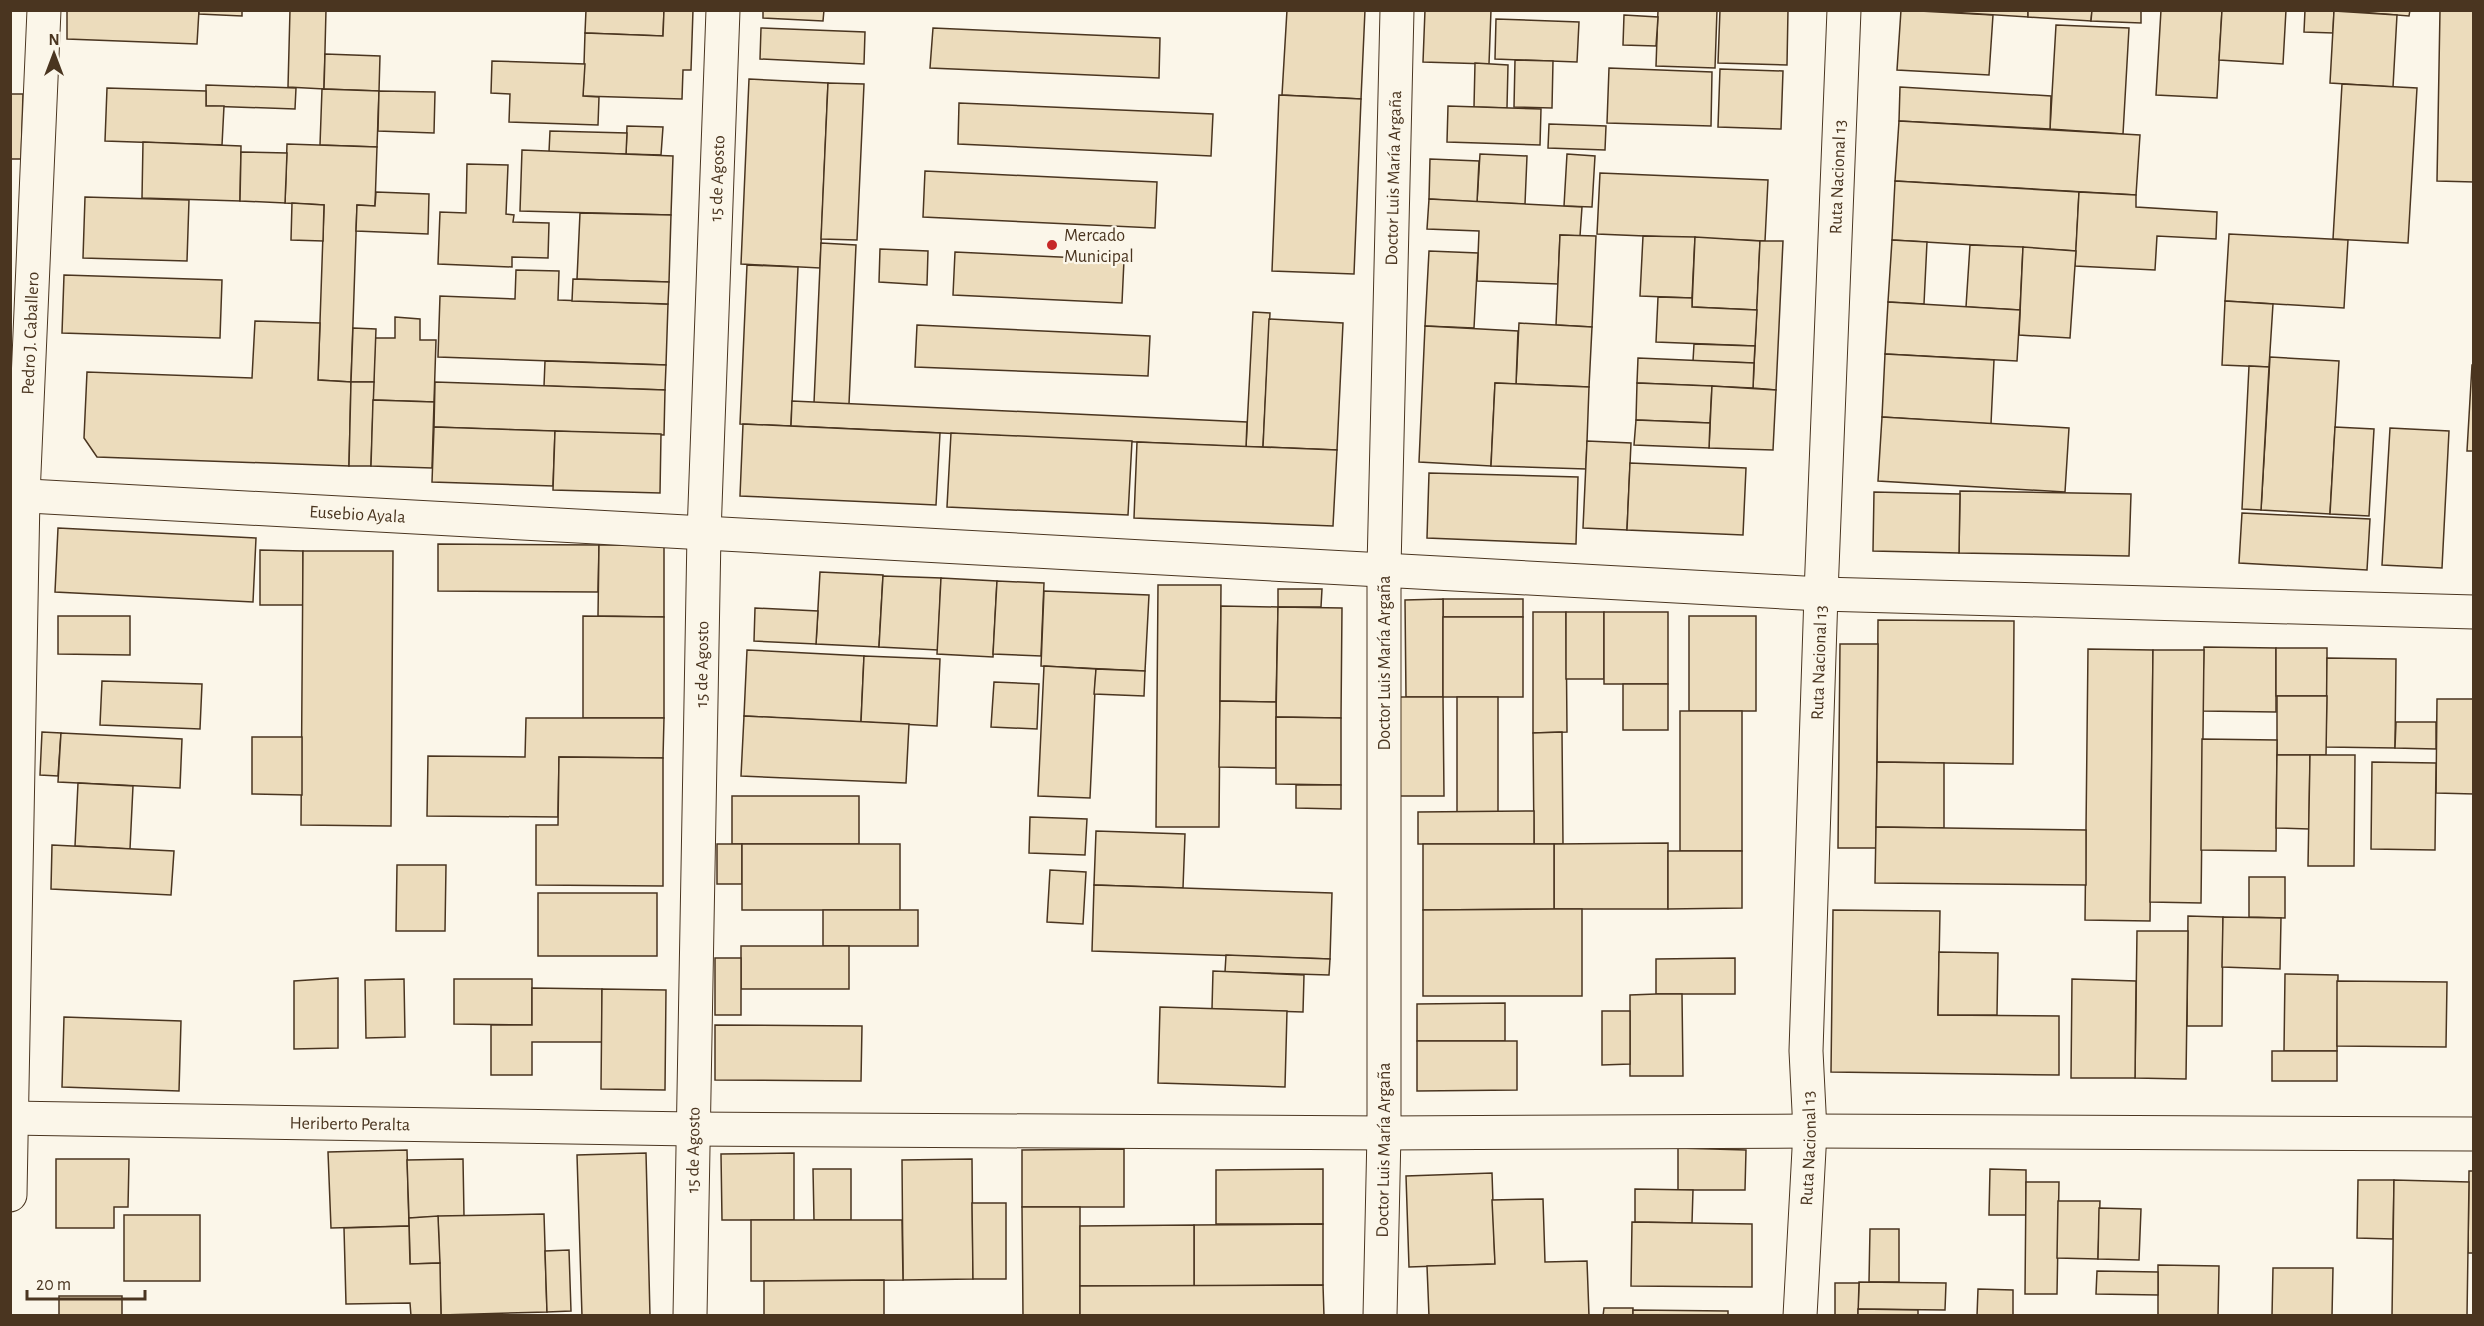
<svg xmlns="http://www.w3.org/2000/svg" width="2484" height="1326" font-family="'Alegreya Sans',sans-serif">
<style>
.building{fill:#ecdcbc;stroke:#4a3520;stroke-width:1.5}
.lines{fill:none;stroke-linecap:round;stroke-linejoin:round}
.minor-casing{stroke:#4a3520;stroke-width:35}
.trunk-casing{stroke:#4a3520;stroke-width:35}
.minor{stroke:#fbf6e9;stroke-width:33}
.trunk{stroke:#fbf6e9;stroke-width:33}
.poi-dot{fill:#c62828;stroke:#fbf6e9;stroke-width:2}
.labels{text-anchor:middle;stroke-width:4.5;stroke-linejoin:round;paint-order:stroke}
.street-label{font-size:18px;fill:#4a3520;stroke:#fbf6e9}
.poi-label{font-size:18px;fill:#4a3520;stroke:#fbf6e9;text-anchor:start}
</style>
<rect width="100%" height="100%" fill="#fbf6e9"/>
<!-- building -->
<g class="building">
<polygon points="67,10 199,10 197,44 67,39"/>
<polygon points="199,10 242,10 242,16 199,14"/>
<polygon points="290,10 326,10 324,89 288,87"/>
<polygon points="586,10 664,10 663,36 585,33"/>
<polygon points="664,10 693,10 691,70 683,70 682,99 583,96 585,33 663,36"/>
<polygon points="763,10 824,10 823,21 763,18"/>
<polygon points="1287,10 1365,10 1361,99 1282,95"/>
<polygon points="1425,10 1491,10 1489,64 1423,62"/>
<polygon points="1658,10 1717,10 1715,68 1656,66"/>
<polygon points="1720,10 1788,10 1787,65 1718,63"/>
<polygon points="1901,10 1993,15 1989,75 1897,70"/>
<polygon points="1919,10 2028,10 2028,17"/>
<polygon points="2028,10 2092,10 2091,21 2028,17"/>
<polygon points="2092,10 2141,10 2141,23 2091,21"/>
<polygon points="2161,10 2222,10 2217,98 2156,95"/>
<polygon points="2222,10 2286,10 2283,64 2219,60"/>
<polygon points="2305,10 2334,10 2333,33 2304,32"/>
<polygon points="2334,10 2410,10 2409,16"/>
<polygon points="2440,10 2474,10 2474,182 2437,181"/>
<polygon points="2334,11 2397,15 2393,87 2330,83"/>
<polygon points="1624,15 1658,17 1656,46 1623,45"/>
<polygon points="1496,19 1579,22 1577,62 1495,59"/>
<polygon points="2056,25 2129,28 2123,134 2050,129"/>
<polygon points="761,28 865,32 864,64 760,59"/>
<polygon points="933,28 1160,38 1159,78 930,68"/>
<polygon points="325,54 380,56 379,91 324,89"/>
<polygon points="1515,60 1553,61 1552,108 1514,107"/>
<polygon points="492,61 585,64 583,96 599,97 598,125 509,122 510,94 491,93"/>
<polygon points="1475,63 1508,65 1507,108 1474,107"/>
<polygon points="1609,68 1712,72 1711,126 1607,123"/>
<polygon points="1720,69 1783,71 1781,129 1718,127"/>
<polygon points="749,79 828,83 820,268 741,264"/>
<polygon points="828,83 864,84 857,240 821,239"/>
<polygon points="2342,84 2417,88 2408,243 2333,239"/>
<polygon points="206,85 296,88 295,109 206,106"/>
<polygon points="1900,87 2051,96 2050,129 1899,121"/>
<polygon points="107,88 206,91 206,106 224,106 222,145 105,141"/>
<polygon points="322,89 379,91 377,147 320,145"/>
<polygon points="379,91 435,92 434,133 378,131"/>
<polygon points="10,94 23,94 21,159 10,159"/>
<polygon points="1279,95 1361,99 1354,274 1272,271"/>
<polygon points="959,103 1213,114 1211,156 958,144"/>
<polygon points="1448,106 1541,109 1540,145 1447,142"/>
<polygon points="1899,121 2140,135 2136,195 1895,181"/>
<polygon points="1549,124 1606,126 1605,150 1548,148"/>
<polygon points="627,126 663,127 661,155 626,154"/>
<polygon points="550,131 627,133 626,154 549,152"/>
<polygon points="143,142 241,146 240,201 142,198"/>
<polygon points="287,144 377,147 375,206 357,205 351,382 318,380 324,205 285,203"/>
<polygon points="522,150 673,156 671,215 520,211"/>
<polygon points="241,152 287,153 285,203 240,201"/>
<polygon points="1480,154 1527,156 1525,204 1477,202"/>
<polygon points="1567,154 1595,156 1592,207 1564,206"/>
<polygon points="1430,159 1479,161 1477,202 1429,199"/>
<polygon points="467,164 508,165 506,214 514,215 513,222 549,223 548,258 512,257 512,267 438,264 440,212 466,213"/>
<polygon points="925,171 1157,182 1155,228 923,217"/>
<polygon points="1600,173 1768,180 1765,241 1597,234"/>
<polygon points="1895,181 2079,192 2076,251 1892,240"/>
<polygon points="376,192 429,194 428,234 356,231 357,205 375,206"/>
<polygon points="2079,192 2136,195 2136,207 2217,212 2216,239 2157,236 2155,270 2075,266"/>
<polygon points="85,197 189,200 187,261 83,258"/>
<polygon points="1429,199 1582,207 1580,236 1560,235 1558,284 1477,281 1479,231 1427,229"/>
<polygon points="292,203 324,205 323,241 291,240"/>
<polygon points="580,213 671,215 669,282 577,279"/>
<polygon points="2229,234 2348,240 2344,308 2225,301"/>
<polygon points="1560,235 1596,236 1592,327 1556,325"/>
<polygon points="1643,236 1695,237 1692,298 1640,296"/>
<polygon points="1695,237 1760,241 1757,310 1692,307"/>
<polygon points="1892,240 1927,242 1924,304 1888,302"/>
<polygon points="1760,241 1783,241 1776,390 1753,388"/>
<polygon points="821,243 856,245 849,404 814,403"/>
<polygon points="1970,245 2023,247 2020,310 1966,307"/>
<polygon points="2023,247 2076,251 2070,338 2019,335"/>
<polygon points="880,249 928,251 927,285 879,282"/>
<polygon points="1429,251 1478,253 1474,328 1425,326"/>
<polygon points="955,252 1124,260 1122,303 953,295"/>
<polygon points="747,265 798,267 791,426 740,424"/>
<polygon points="516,270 559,271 558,300 668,304 666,365 438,357 440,296 515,299"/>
<polygon points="64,275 222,280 220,338 62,333"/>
<polygon points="573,279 669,282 668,304 572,301"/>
<polygon points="1658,297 1692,298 1692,307 1757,310 1755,346 1656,342"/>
<polygon points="2225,301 2273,304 2269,367 2222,365"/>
<polygon points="1888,302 2020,310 2017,361 1885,354"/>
<polygon points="1253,312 1270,313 1263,447 1246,447"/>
<polygon points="395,317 420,319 420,340 436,340 434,402 373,400 375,338 395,338"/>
<polygon points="1269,319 1343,323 1337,450 1263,447"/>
<polygon points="255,321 320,323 318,380 351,382 349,466 97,457 84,438 87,372 252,378"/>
<polygon points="1519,323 1592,327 1589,387 1516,384"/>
<polygon points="917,325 1150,336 1148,376 915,367"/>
<polygon points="1425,326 1518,331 1516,384 1495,383 1491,466 1419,462"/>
<polygon points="353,328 376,329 374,382 351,382"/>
<polygon points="1694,344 1755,346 1754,363 1693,361"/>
<polygon points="1885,354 1994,360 1991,424 1882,417"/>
<polygon points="2270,357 2339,361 2330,514 2261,510"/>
<polygon points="1638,358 1754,363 1753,388 1637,383"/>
<polygon points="545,361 666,365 665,390 544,386"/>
<polygon points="2472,365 2474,365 2474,451 2467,451"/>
<polygon points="2249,366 2269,367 2261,510 2242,509"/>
<polygon points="351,382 374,382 371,466 349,466"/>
<polygon points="435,382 665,390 664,435 434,427"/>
<polygon points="1495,383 1589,387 1586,469 1491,466"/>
<polygon points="1637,383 1712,386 1710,423 1636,420"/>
<polygon points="1712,386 1776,390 1773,450 1709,448"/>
<polygon points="373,400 434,402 432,468 371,466"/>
<polygon points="792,401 1247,422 1246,447 791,426"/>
<polygon points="1882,417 2069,428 2065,492 1878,481"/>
<polygon points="1636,420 1710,423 1709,448 1634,445"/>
<polygon points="743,424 940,433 936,505 740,496"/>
<polygon points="434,427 555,431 553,486 432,482"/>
<polygon points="2335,427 2374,429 2369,516 2330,514"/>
<polygon points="2390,428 2449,431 2442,568 2382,565"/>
<polygon points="555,431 661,434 660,493 553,490"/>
<polygon points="951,433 1132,441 1128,515 947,507"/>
<polygon points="1587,441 1631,443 1627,530 1583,528"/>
<polygon points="1137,442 1337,450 1333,526 1134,518"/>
<polygon points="1630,463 1746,468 1743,535 1627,530"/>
<polygon points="1429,473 1578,477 1576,544 1427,538"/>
<polygon points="1960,491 2131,494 2129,556 1959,553"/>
<polygon points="1874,492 1960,494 1959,553 1873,551"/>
<polygon points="2242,513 2370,519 2367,570 2239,563"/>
<polygon points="58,528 256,538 253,602 55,592"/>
<polygon points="438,544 599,545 598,592 438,591"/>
<polygon points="599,545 664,545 664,617 598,616"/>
<polygon points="260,550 303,551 303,605 260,605"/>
<polygon points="303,551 393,551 391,826 301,825"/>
<polygon points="820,572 883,575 879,647 816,644"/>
<polygon points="883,576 941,578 938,650 879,647"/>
<polygon points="941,578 997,581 993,657 937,654"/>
<polygon points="997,581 1044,583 1041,656 993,654"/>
<polygon points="1158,585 1221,585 1219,827 1156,827"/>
<polygon points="1278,589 1322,589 1321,607 1278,607"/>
<polygon points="1044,591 1149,595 1145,671 1041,666"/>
<rect x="1443" y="599" width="80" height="18"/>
<polygon points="1443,599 1443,697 1406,697 1405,600"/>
<polygon points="1221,606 1278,607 1276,702 1220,701"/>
<polygon points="1278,607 1342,608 1341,718 1276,717"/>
<polygon points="755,608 818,611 816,644 754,641"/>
<polygon points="1533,612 1566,612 1567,732 1533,733"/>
<rect x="1566" y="612" width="38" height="67"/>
<rect x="1604" y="612" width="64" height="72"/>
<polygon points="58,616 130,616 130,655 58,654"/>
<polygon points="583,616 664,617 664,718 583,718"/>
<rect x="1689" y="616" width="67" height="95"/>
<rect x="1443" y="617" width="80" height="80"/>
<polygon points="1878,620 2014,621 2013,764 1877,762"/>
<polygon points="1840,644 1878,644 1876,848 1838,848"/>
<polygon points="2204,647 2276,648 2276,712 2202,711"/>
<rect x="2276" y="648" width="51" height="48"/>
<polygon points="2088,649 2153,650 2150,921 2085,920"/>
<polygon points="747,650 864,656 861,722 744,716"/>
<polygon points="2153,650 2204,650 2201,903 2150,902"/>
<polygon points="864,656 940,659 937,726 861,722"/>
<polygon points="2327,658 2396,659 2395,748 2326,747"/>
<polygon points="1044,666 1096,669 1090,798 1038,796"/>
<polygon points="1096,669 1145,671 1144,696 1094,694"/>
<polygon points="102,681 202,684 200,729 100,725"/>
<polygon points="994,682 1039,684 1037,729 991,727"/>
<rect x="1623" y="684" width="45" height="46"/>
<polygon points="2277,696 2327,696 2326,755 2277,755"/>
<polygon points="1395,697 1443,697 1444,796 1395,796"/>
<rect x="1457" y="697" width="41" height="115"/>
<polygon points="2437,699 2474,699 2474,794 2436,793"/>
<polygon points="1220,701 1276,702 1276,768 1219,767"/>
<rect x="1680" y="711" width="62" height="140"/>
<polygon points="744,716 909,724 906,783 741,776"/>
<polygon points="1276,717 1341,718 1341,785 1276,784"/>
<polygon points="526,718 664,718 663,758 559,757 558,817 427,816 428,756 525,757"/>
<polygon points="2396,722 2436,722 2436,749 2395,748"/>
<polygon points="42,732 61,733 58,776 40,775"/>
<polygon points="1562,732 1563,844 1534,844 1533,733"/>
<polygon points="61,733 182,739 180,788 58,782"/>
<polygon points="252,737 302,737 302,795 252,794"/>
<polygon points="2202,739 2277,740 2276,851 2201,850"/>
<polygon points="2277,755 2310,755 2309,829 2276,828"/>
<polygon points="2310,755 2355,755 2354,866 2308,866"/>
<polygon points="559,757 663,758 663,886 536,885 536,825 558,825"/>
<polygon points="1877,762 1944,763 1944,828 1876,827"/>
<polygon points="2372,762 2436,763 2435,850 2371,849"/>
<polygon points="78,783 133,786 130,849 75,846"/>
<polygon points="1296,785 1341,785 1341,809 1296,808"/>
<rect x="732" y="796" width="127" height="48"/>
<polygon points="1534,811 1534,844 1418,844 1418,812"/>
<polygon points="1030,817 1087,819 1085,855 1029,853"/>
<polygon points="1876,827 2086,830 2086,885 1875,883"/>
<polygon points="1096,831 1185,834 1183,888 1094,885"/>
<polygon points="1668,843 1668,909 1554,909 1554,844"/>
<rect x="717" y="844" width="25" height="40"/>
<rect x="742" y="844" width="158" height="66"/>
<polygon points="1423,844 1554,844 1554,909 1423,910"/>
<polygon points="52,845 174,851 171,895 51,889"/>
<polygon points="1668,851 1742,851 1742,908 1668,909"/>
<polygon points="397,865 446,865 445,931 396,931"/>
<polygon points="1050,870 1086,872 1083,924 1047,922"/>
<polygon points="2249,877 2285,877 2285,918 2249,917"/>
<polygon points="1094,885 1332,893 1330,959 1092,951"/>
<rect x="538" y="893" width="119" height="63"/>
<polygon points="1554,909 1582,909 1582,996 1423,996 1423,910"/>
<rect x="823" y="910" width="95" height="36"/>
<polygon points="1833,910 1940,911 1938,1015 2059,1016 2059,1075 1831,1072"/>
<polygon points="2188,916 2223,917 2222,1026 2187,1026"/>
<polygon points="2223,917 2281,918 2280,969 2222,967"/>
<polygon points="2137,931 2188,931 2186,1079 2135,1078"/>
<rect x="741" y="946" width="108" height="43"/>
<polygon points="1939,952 1998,953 1997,1015 1938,1015"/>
<polygon points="1226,955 1330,959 1329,975 1225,972"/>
<rect x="715" y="958" width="26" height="57"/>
<polygon points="1735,958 1735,994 1656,994 1656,959"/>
<polygon points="1213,971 1304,975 1303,1012 1212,1009"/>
<polygon points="2285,974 2338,975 2337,1051 2284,1051"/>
<polygon points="338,978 338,1048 294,1049 294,981"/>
<polygon points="404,979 405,1037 366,1038 365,980"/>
<polygon points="454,979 532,979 532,1025 454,1024"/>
<polygon points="2072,979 2136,981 2135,1078 2071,1078"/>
<polygon points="2337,981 2447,982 2446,1047 2337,1046"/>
<polygon points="532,988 602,989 602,1042 532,1042 532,1075 491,1075 491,1025 532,1025"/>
<polygon points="602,989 666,990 665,1090 601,1089"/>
<polygon points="1656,994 1682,994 1683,1076 1630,1076 1630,995"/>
<polygon points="1505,1003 1505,1041 1417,1041 1417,1004"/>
<polygon points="1160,1007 1287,1011 1285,1087 1158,1083"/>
<polygon points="1602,1011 1630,1011 1630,1064 1602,1065"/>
<polygon points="64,1017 181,1021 179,1091 62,1087"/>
<polygon points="715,1025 862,1026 861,1081 715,1080"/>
<polygon points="1417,1041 1517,1041 1517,1090 1417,1091"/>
<rect x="2272" y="1051" width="65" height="30"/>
<polygon points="1678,1148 1746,1150 1745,1190 1678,1190"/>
<polygon points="1124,1149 1124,1207 1022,1207 1022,1150"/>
<polygon points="407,1150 409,1226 331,1228 328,1152"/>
<polygon points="646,1153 650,1316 582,1316 577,1155"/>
<polygon points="794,1153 794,1220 722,1220 721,1154"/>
<polygon points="56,1159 129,1159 128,1207 114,1207 114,1228 56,1228"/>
<polygon points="463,1159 464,1216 409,1218 407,1160"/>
<polygon points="972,1159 973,1279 903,1280 902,1160"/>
<polygon points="813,1169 851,1169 851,1220 814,1220"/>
<polygon points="1323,1169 1323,1224 1216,1224 1216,1170"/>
<polygon points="1990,1169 2026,1170 2026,1215 1989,1215"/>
<polygon points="2469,1171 2474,1171 2474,1253 2468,1253"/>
<polygon points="1492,1173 1495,1264 1409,1267 1406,1176"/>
<polygon points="2358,1180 2394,1180 2393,1239 2357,1238"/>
<polygon points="2394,1180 2469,1182 2467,1316 2392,1316"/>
<polygon points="2026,1182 2059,1182 2057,1294 2025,1294"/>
<polygon points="1635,1189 1693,1190 1692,1223 1635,1222"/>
<polygon points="1543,1199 1545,1262 1587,1261 1589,1316 1429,1316 1427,1266 1495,1264 1492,1200"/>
<polygon points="2058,1201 2100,1201 2098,1259 2057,1258"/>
<polygon points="972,1203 1006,1203 1006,1279 973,1279"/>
<polygon points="1022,1207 1080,1207 1080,1316 1023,1316"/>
<polygon points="2099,1208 2141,1209 2139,1260 2098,1259"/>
<polygon points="544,1214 547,1312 441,1315 438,1216"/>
<rect x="124" y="1215" width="76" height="66"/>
<polygon points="438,1216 440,1263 410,1264 409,1218"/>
<polygon points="751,1220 902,1220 903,1280 751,1281"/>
<polygon points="1632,1222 1752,1224 1752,1287 1631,1286"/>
<polygon points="1323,1224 1323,1285 1194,1286 1194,1225"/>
<polygon points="1194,1225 1194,1286 1080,1286 1080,1226"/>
<polygon points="409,1226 410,1264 440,1263 441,1315 411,1316 410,1303 346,1304 344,1228"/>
<polygon points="1870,1229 1899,1229 1899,1282 1869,1282"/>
<polygon points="569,1250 571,1311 547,1312 545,1251"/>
<polygon points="2158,1265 2219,1266 2218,1316 2158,1316"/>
<polygon points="2273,1268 2333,1268 2332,1316 2272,1316"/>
<polygon points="2097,1271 2158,1272 2158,1295 2096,1294"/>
<polygon points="884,1280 884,1316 764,1316 764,1281"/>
<polygon points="1859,1282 1946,1283 1945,1310 1858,1309"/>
<polygon points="1835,1283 1859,1283 1858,1316 1835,1316"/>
<polygon points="1323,1285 1324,1316 1080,1316 1080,1286"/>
<polygon points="1978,1289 2013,1290 2013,1316 1977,1316"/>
<rect x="59" y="1296" width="63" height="20"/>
<polygon points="1604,1308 1633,1308 1633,1316 1603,1316"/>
<polygon points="1858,1309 1918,1310 1918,1316 1858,1316"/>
<polygon points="1633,1310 1728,1311 1728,1316 1633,1316"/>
</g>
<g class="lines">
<defs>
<g id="minor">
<path id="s1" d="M 10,495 L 1821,594 L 2474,612"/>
<path id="s2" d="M 10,1118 L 692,1129 L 1384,1133 L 1810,1131 L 2474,1134"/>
<path id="s3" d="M 10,1195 L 23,496 L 44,10"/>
<path id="s4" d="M 690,1316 L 704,534 L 723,10"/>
<path id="s5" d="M 1380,1316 L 1384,1133 L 1384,568 L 1397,10"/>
</g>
<g id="trunk">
<path id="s6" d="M 1800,1316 L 1810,1131 L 1806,1051 L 1821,594 L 1844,10"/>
</g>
</defs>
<!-- minor casing -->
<use href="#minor" class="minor-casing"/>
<!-- trunk casing -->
<use href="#trunk" class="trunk-casing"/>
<!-- minor -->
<use href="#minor" class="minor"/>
<!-- trunk -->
<use href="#trunk" class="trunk"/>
</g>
<!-- markers -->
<circle class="poi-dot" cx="1052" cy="245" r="6"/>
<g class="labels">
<!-- street labels -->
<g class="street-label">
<text dy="6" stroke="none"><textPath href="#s4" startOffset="1138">15 de Agosto</textPath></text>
<text dy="6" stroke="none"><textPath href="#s5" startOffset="1138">Doctor Luis María Argaña</textPath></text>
<text dy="6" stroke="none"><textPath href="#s6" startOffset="1140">Ruta Nacional 13</textPath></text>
<text dy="6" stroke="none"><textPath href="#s3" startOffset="862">Pedro J. Caballero</textPath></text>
<text dy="6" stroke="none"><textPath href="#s1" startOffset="348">Eusebio Ayala</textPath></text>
<text dy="6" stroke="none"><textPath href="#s4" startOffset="652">15 de Agosto</textPath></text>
<text transform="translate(1384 663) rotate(-90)" y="6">Doctor Luis María Argaña</text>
<text dy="6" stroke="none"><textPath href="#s6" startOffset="654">Ruta Nacional 13</textPath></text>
<text dy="6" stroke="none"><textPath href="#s2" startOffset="340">Heriberto Peralta</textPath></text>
<text dy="6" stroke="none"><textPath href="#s4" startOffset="166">15 de Agosto</textPath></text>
<text dy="6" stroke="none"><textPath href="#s5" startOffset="166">Doctor Luis María Argaña</textPath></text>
<text dy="6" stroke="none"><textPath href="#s6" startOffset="168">Ruta Nacional 13</textPath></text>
</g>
<!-- poi labels -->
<g class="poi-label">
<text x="1064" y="241">Mercado<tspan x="1064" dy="21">Municipal</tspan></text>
</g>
</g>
<!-- border -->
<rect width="2484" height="1326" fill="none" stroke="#4a3520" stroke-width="24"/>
<!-- north arrow -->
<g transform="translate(54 54)" stroke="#fbf6e9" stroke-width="4.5" paint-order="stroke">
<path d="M0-4.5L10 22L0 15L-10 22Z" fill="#4a3520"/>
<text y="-9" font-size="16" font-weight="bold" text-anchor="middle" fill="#4a3520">N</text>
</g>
<!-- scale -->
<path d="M27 1290v9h118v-9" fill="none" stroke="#4a3520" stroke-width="3"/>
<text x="36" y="1290" font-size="18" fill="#4a3520" stroke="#fbf6e9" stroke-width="4.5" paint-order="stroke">20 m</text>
</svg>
